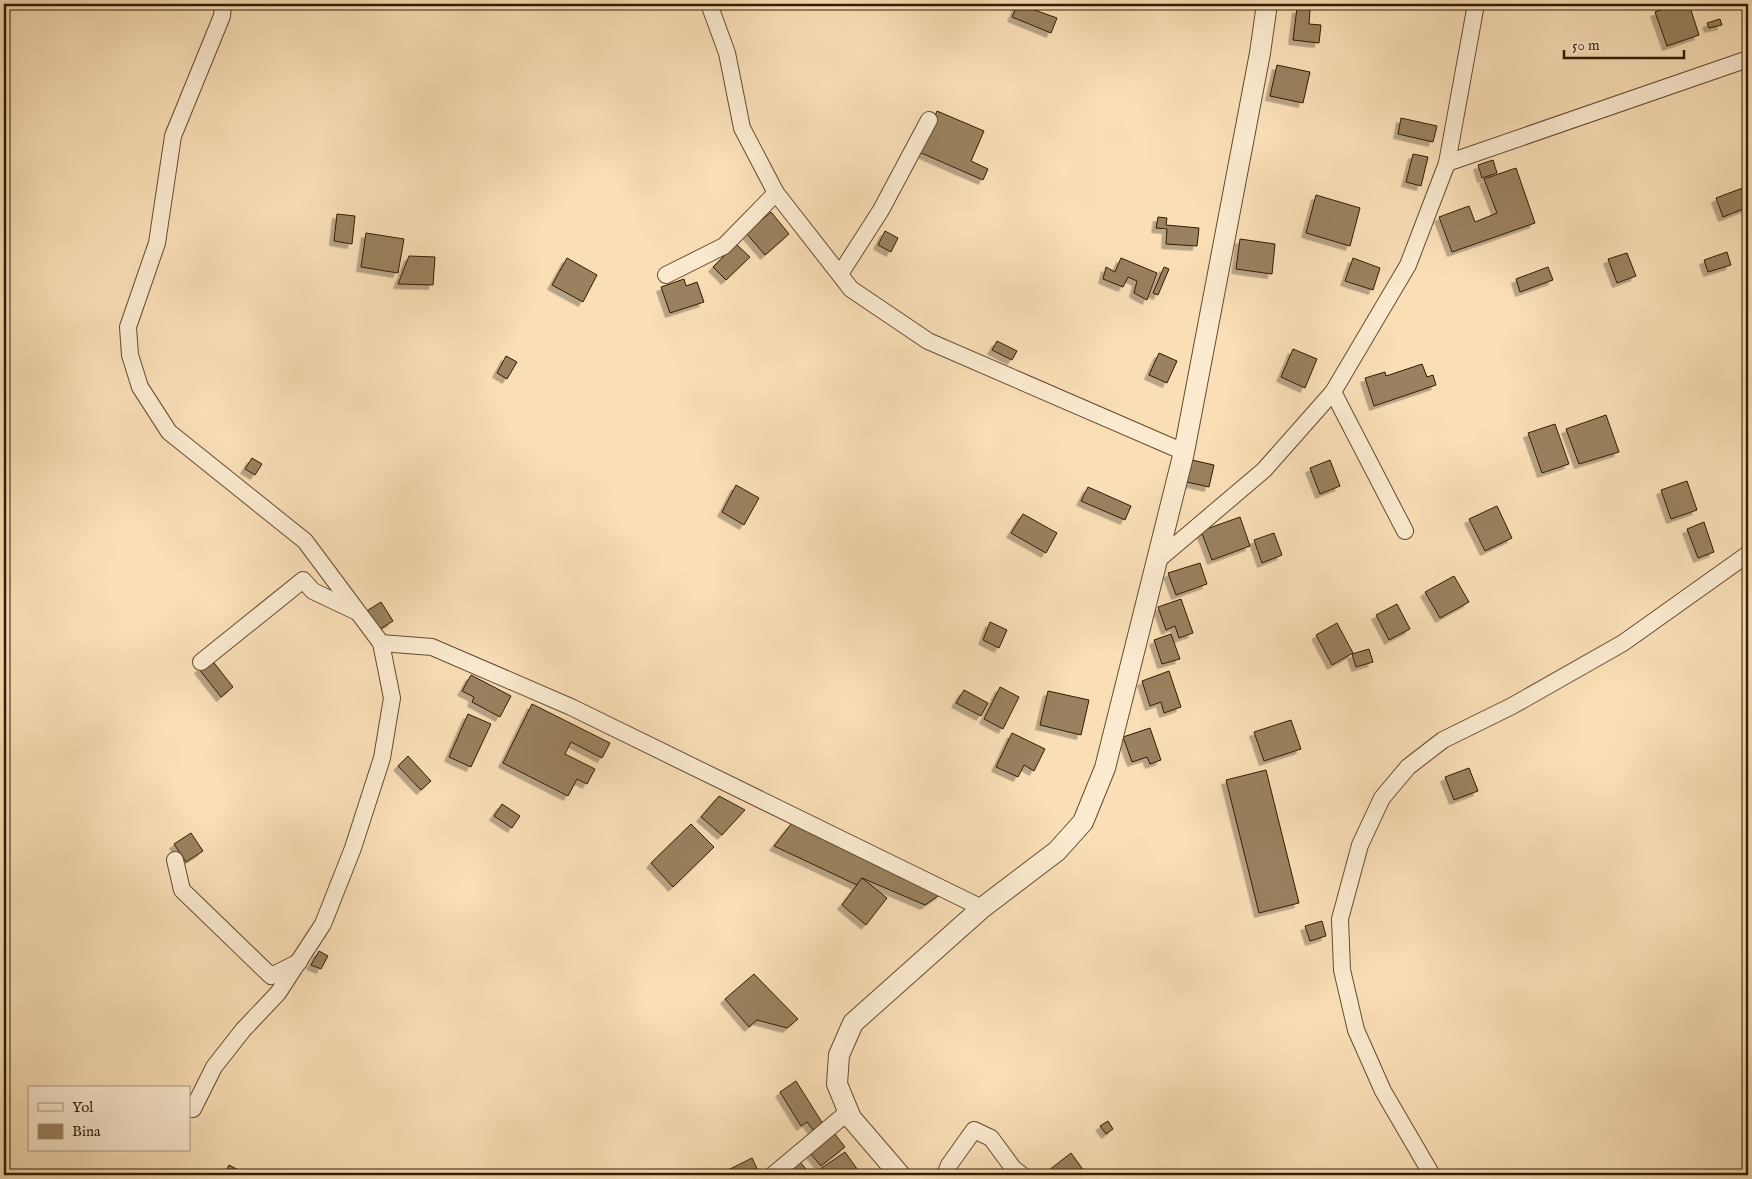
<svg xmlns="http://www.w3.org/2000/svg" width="1752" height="1179" font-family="'IM FELL English',serif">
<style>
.building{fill:#9a815f;stroke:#331c00;filter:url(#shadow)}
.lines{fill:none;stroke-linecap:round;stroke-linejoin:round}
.minor-casing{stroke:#644c2e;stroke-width:18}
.tertiary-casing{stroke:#644c2e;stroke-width:22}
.minor{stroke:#fbead0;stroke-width:16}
.tertiary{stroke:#fbead0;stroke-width:20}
</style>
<defs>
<filter id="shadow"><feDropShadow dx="-4.5" dy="4.5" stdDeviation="0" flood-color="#0004"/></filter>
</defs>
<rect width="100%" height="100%" fill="#f9deb6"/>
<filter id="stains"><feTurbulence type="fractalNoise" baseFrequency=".004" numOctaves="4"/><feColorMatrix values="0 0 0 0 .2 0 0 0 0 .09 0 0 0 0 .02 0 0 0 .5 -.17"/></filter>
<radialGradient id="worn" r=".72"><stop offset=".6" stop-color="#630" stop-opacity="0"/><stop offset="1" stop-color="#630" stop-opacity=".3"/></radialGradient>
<!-- building -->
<g class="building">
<polygon points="1018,4 1057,18 1051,33 1012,17"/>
<polygon points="1679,4 1689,4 1699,35 1667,46 1655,12"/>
<polygon points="1297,8 1310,10 1309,24 1321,25 1319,43 1293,40"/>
<polygon points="1720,19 1722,25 1709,28 1707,23"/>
<polygon points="1277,65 1310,72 1303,103 1270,96"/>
<polygon points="937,111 984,131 971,161 988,169 983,180 919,152"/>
<polygon points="1401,118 1437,126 1433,142 1398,134"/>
<polygon points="1413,154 1428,157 1421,186 1406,182"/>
<polygon points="1493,160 1497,173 1482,178 1478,165"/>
<polygon points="1516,168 1535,223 1452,252 1439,217 1469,206 1475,222 1497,213 1484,179"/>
<polygon points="1748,186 1748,207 1723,217 1716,198"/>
<polygon points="1316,195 1360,208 1350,246 1306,233"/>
<polygon points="771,212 789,234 765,255 746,233"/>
<polygon points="337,214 355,216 352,244 334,241"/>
<polygon points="1158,217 1167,218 1166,225 1199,228 1197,246 1166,244 1167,229 1156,228"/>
<polygon points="885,231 898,238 891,252 878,245"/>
<polygon points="366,233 404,239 398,273 361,267"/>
<polygon points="1240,239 1275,244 1272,274 1236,269"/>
<polygon points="736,244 750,257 726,280 713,267"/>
<polygon points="1727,252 1731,265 1708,272 1704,260"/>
<polygon points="1627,253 1636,276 1617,283 1608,259"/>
<polygon points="409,256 435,257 433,285 398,284"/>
<polygon points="567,258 597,275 583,302 552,285"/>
<polygon points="1121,258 1157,273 1147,300 1134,293 1137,281 1128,277 1123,287 1103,279 1106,267 1115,272"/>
<polygon points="1353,258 1380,268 1373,290 1345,281"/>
<polygon points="1164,267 1169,269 1158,295 1153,293"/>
<polygon points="1548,267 1553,280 1520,292 1516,279"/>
<polygon points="684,279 686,286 697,282 704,302 670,313 661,287"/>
<polygon points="997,341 1017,351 1012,360 992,350"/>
<polygon points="1293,349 1317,359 1305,388 1281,377"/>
<polygon points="1159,353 1177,361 1167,383 1149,375"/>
<polygon points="506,356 517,362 507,379 497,373"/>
<polygon points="1422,364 1427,377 1433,375 1436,385 1374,406 1365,378 1385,372 1386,376"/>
<polygon points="1606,415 1619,452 1579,464 1566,429"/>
<polygon points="1555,424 1569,464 1542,473 1528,433"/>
<polygon points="252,458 262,464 255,475 245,469"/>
<polygon points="1192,460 1214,465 1209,487 1187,482"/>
<polygon points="1330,460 1340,486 1320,494 1310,468"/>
<polygon points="1687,481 1697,510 1671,519 1661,490"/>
<polygon points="736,485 759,498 744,525 722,512"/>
<polygon points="1088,487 1131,506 1125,520 1081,501"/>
<polygon points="1497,506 1512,538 1485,551 1469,519"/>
<polygon points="1023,514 1057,533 1046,553 1011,533"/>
<polygon points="1240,517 1250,546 1212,560 1201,531"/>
<polygon points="1704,522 1714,552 1698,558 1687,529"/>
<polygon points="1274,533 1282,555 1262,563 1254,540"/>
<polygon points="1200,563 1207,584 1176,595 1168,573"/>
<polygon points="1454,576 1469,602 1440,618 1425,592"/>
<polygon points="1181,599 1193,633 1179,638 1175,626 1166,630 1158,607"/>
<polygon points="381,602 393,621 377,631 365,612"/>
<polygon points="1397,604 1410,629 1389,640 1376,615"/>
<polygon points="990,622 1007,630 999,648 983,640"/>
<polygon points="1337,623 1353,653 1332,665 1316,635"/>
<polygon points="1171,634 1180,659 1162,664 1154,640"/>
<polygon points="1369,649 1373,662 1356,667 1352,654"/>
<polygon points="211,659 233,687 221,697 199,669"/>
<polygon points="1169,671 1181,707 1164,713 1161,702 1150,706 1142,681"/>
<polygon points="471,675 511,696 500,717 472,702 474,697 462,691"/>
<polygon points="1000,687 1019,697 1003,729 984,719"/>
<polygon points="964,690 988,703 981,716 956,703"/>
<polygon points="1048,691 1089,700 1081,735 1040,725"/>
<polygon points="532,704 610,743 602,758 571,742 565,754 595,769 587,784 577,779 568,796 503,763"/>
<polygon points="468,714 491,724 471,767 449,757"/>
<polygon points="1291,720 1301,749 1264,761 1254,732"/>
<polygon points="1150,728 1161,760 1150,764 1147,757 1132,762 1123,737"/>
<polygon points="1012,733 1045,749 1034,771 1024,765 1018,777 996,767"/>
<polygon points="408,756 431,781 421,790 398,766"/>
<polygon points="1469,768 1478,791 1454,800 1445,777"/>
<polygon points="1266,770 1299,903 1259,913 1226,780"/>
<polygon points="719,796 745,810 722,835 701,817"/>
<polygon points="502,804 520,816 512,828 494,816"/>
<polygon points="792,823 941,894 925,905 862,878 857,885 774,846"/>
<polygon points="691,824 714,847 673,887 651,863"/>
<polygon points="191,833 203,851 186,862 174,844"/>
<polygon points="862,878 887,898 866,925 842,905"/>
<polygon points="1322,921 1326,936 1310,941 1305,926"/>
<polygon points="319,951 328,956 321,969 311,965"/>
<polygon points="754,974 798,1019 787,1028 757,1020 749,1027 725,999"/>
<polygon points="796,1081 823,1124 813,1130 807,1122 801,1126 780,1092"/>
<polygon points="1108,1121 1113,1129 1106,1134 1100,1126"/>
<polygon points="834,1133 845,1147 821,1166 810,1153"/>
<polygon points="845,1152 860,1173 857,1175 825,1175 820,1169"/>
<polygon points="1071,1153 1087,1175 1045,1175 1044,1174"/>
<polygon points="752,1158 760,1175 725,1175 724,1172"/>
<polygon points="800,1162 811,1175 788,1175 786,1174"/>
<polygon points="229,1165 248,1175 224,1175"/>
</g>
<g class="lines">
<defs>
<g id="minor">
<polyline points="709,4 727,53 742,128 776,193 851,289 928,341 1184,452"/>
<polyline points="1447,163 1748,59"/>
<polyline points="840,274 881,210 929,120"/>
<polyline points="666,275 724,246 776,193"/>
<polyline points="1333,392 1405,531"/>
<polyline points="1158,560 1264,470 1333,392 1408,265 1447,163 1476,4"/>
<polyline points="381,643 432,647 571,707 982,908"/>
<polyline points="201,662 303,580 313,591 357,612"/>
<polyline points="175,860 182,890 271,976 299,962"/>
<polyline points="193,1109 214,1067 243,1030 278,993 323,924 353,848 382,758 392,698 381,643 305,541 169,432 140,387 130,355 128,327 157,243 173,136 222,16 223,4"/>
<polyline points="773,1175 848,1112"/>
<polyline points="945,1175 949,1165 974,1130 991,1138 1013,1168 1022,1175"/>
<polyline points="1432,1175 1383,1091 1356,1030 1342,970 1340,919 1360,845 1382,798 1408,767 1443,740 1512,706 1623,643 1748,554"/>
</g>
<polyline id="tertiary" points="900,1175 851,1118 837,1084 839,1055 853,1023 982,908 1057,851 1083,822 1105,768 1184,452 1260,53 1267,4"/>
</defs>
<!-- minor casing -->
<use href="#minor" class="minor-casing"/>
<!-- tertiary casing -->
<use href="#tertiary" class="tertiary-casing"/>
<!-- minor -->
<use href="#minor" class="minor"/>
<!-- tertiary -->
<use href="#tertiary" class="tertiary"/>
</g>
<!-- margin -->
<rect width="1752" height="1179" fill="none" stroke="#f9deb6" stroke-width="20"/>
<rect x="5" y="5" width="1742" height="1169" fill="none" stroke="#331c00" stroke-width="2.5"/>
<rect x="10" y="10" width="1732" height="1159" fill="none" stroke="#331c00"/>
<!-- legend -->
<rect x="28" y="1086" width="162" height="65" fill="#fbead0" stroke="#ab987d"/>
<rect x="38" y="1103" width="25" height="8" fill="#fbead0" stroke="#ab987d"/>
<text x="72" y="1112" font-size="15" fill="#331c00">Yol</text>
<rect x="38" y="1124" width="25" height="15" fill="#9a815f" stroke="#ab987d"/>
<text x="72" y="1136" font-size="15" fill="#331c00">Bina</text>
<!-- scale -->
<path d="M1564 50v8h120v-8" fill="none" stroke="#331c00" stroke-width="2.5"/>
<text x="1572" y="50" font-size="15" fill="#331c00" stroke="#fbead0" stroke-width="4" paint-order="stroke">50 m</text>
<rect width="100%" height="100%" filter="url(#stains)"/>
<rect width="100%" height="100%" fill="url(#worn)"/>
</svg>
